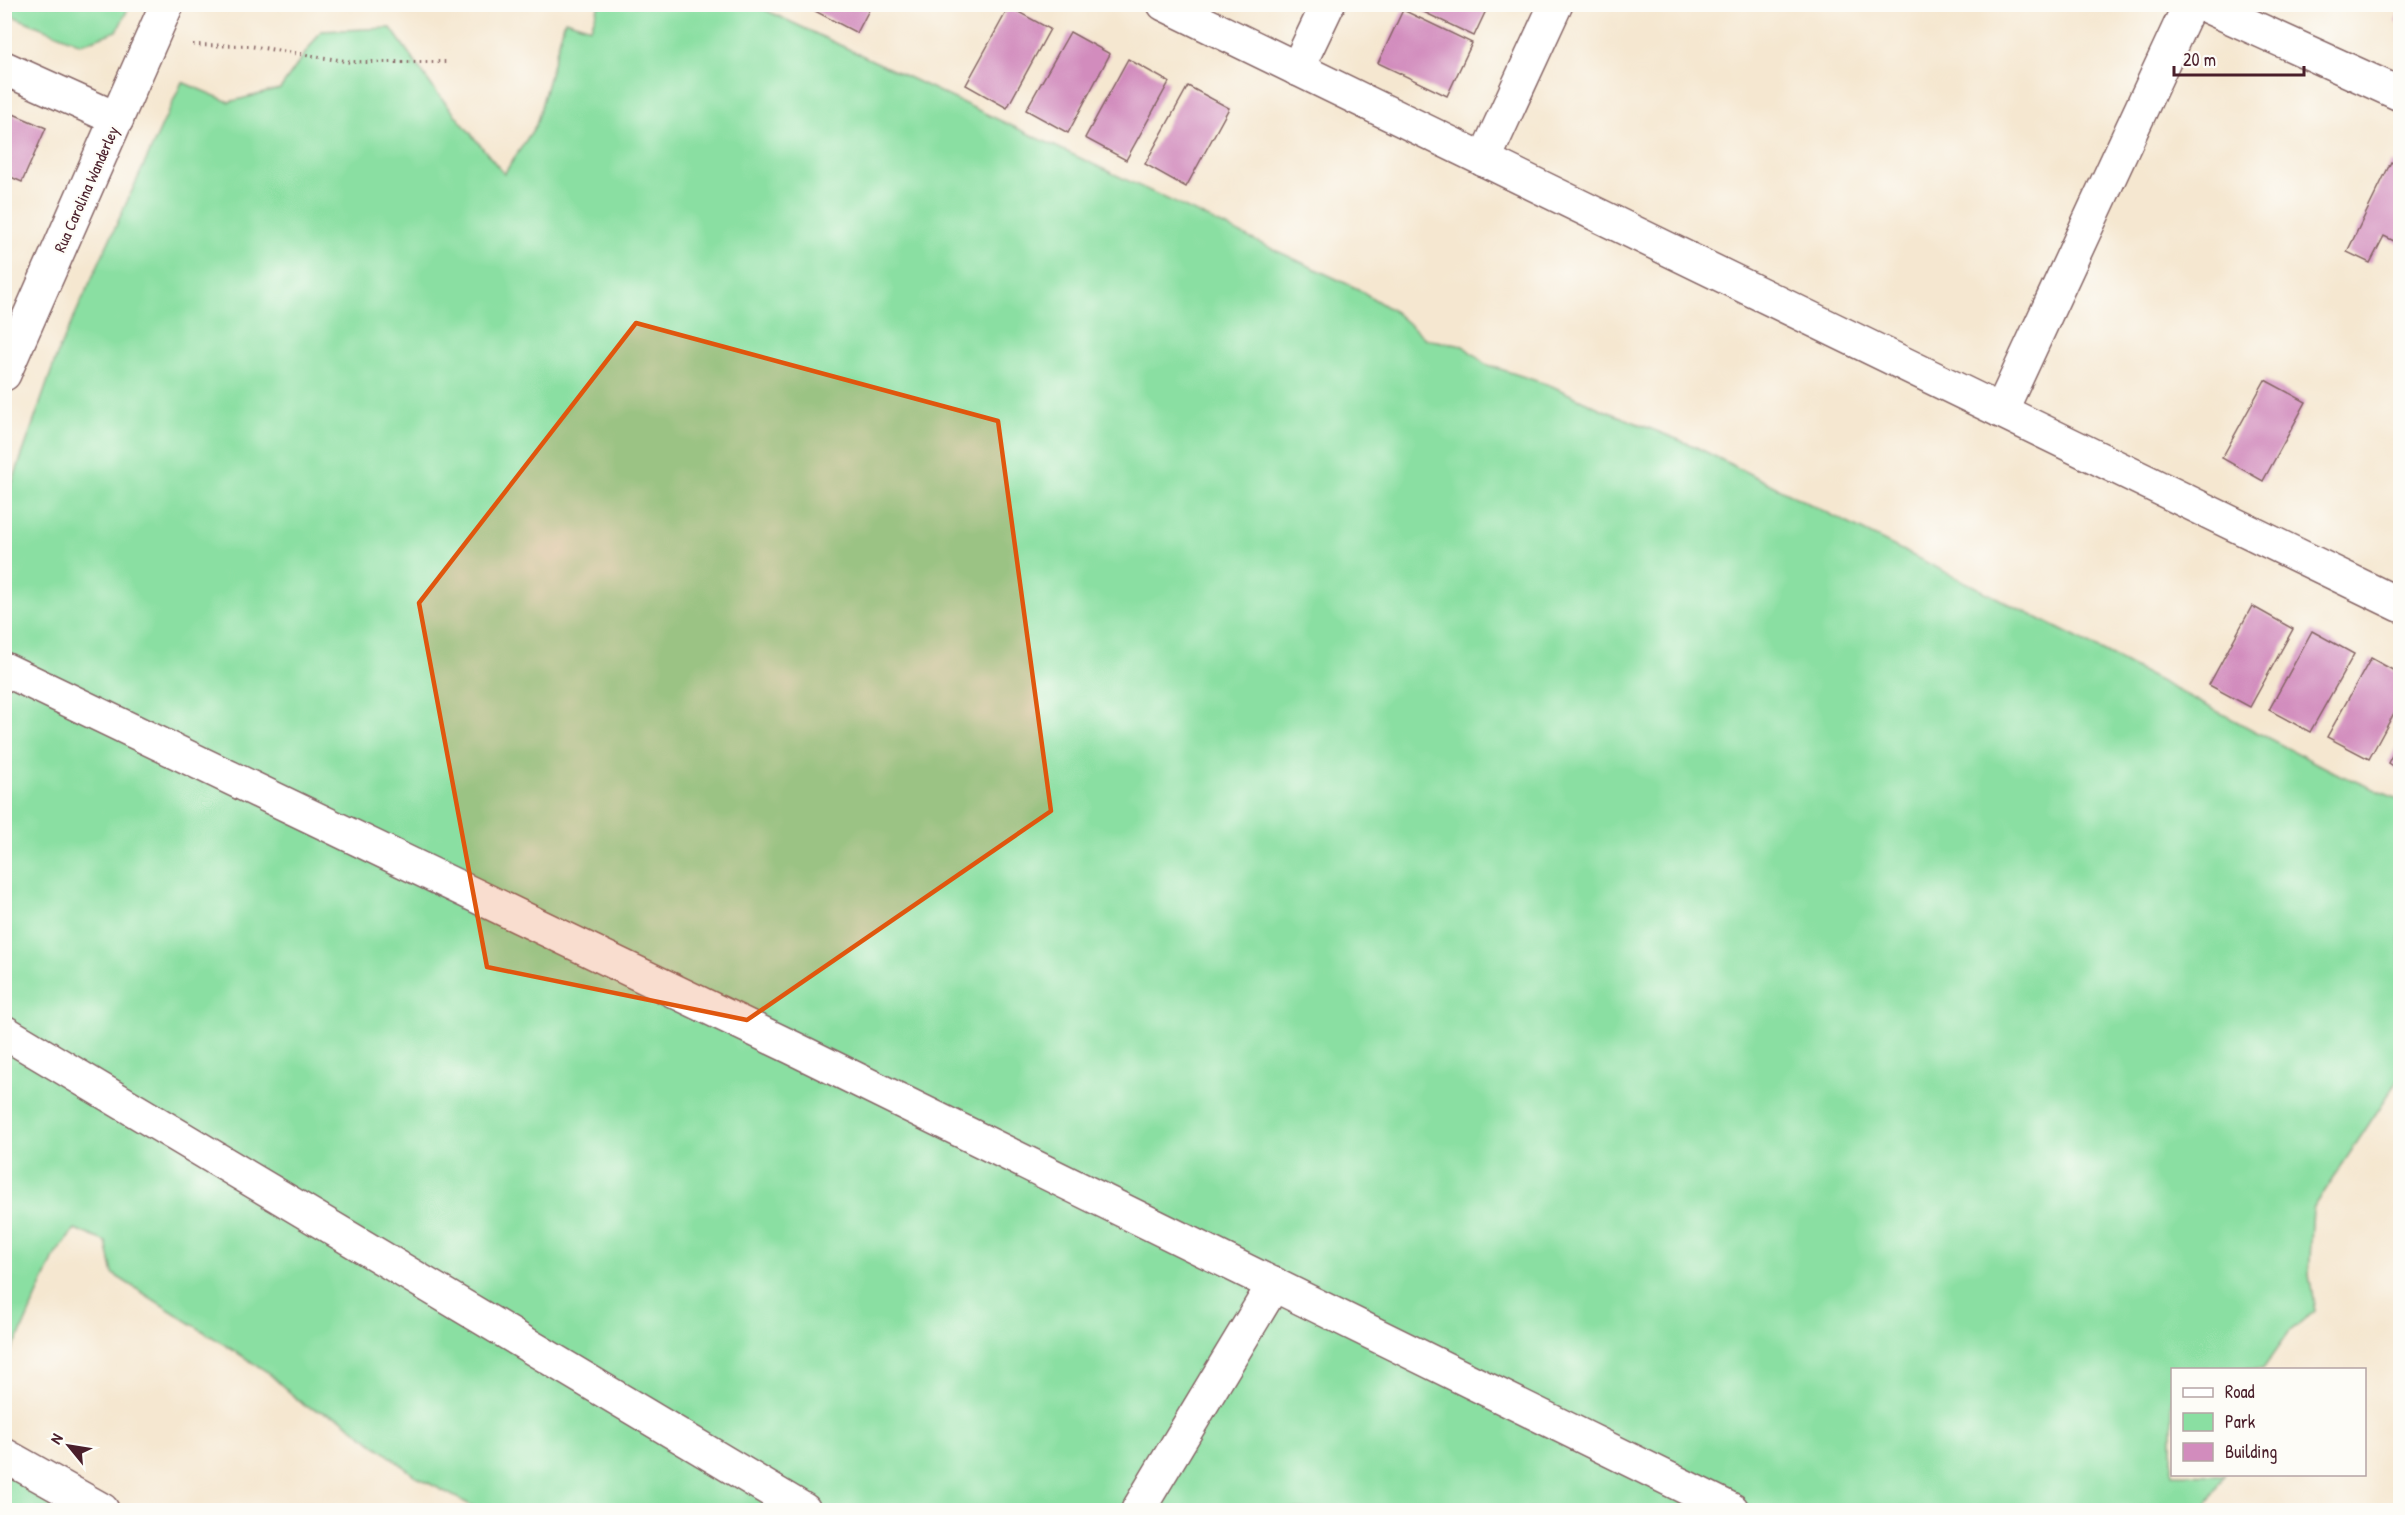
<svg xmlns="http://www.w3.org/2000/svg" width="2405" height="1515" font-family="'Patrick Hand',sans-serif">
<style>
.green{fill:#8adfa2;stroke:#6a7f66;stroke-width:1.5}
.building{fill:#d28cbd}
.lines{fill:none;stroke-linecap:round;stroke-linejoin:round}
.minor-casing{stroke:#866565;stroke-width:36}
.path{stroke:#866565;stroke-width:4;stroke-dasharray:1.5 4.5;stroke-linecap:butt}
.minor{stroke:#fff;stroke-width:33}
.marked{fill:#e0560e;fill-opacity:0.2;stroke:#e0560e;stroke-width:4.5;stroke-linejoin:round}
.labels{text-anchor:middle;stroke-width:4.5;stroke-linejoin:round;paint-order:stroke}
.street-label{font-size:16px;fill:#4a1f2b;stroke:#fdfcf7}
</style>
<rect width="100%" height="100%" fill="#fdfcf7"/>
<filter id="ink" filterUnits="userSpaceOnUse"><feTurbulence type="fractalNoise" baseFrequency=".0167" numOctaves="2"/><feDisplacementMap in="SourceGraphic" scale="12" xChannelSelector="R" yChannelSelector="G"/><feConvolveMatrix kernelMatrix="1 2 1 2 8 2 1 2 1" color-interpolation-filters="sRGB"/></filter>
<filter id="wash" filterUnits="userSpaceOnUse"><feTurbulence type="fractalNoise" baseFrequency=".008" numOctaves="4" result="noise"/><feDisplacementMap in="SourceGraphic" scale="24" xChannelSelector="R" yChannelSelector="G"/><feGaussianBlur stdDeviation="1.35" result="paint"/><feColorMatrix in="noise" values="0 0 0 0 0 0 0 0 0 0 0 0 0 0 0 0 0 1.4 0 .05"/><feComposite in="paint" operator="in"/></filter>
<g filter="url(#wash)">
<rect width="100%" height="100%" fill="#f5e7d0"/>
<!-- green -->
<g class="green">
<polygon points="4,5 5,4 130,5 117,31 81,44 5,13"/>
<polygon points="599,5 755,5 1358,289 1395,312 1426,339 1463,346 1485,364 1552,386 1601,409 1694,446 2089,644 2329,770 2400,800 2400,1077 2313,1209 2309,1275 2315,1310 2289,1332 2263,1369 2172,1370 2172,1474 2225,1475 2204,1510 480,1510 417,1477 340,1418 305,1406 266,1371 113,1274 106,1242 75,1229 55,1255 18,1339 5,1360 5,504 58,352 182,82 229,102 280,89 321,31 391,28 434,89 504,174 536,125 565,20 591,28"/>
<polygon points="5,1472 71,1510 5,1510"/>
</g>
<g id="blocks">
<!-- building -->
<g class="building">
<polygon points="816,4 872,4 857,33 813,10"/>
<polygon points="1407,4 1489,4 1474,36"/>
<polygon points="1009,7 1050,29 1007,108 966,85"/>
<polygon points="2400,9 2400,24 2395,22"/>
<polygon points="1403,10 1472,43 1447,96 1378,63"/>
<polygon points="1070,32 1110,54 1068,133 1026,110"/>
<polygon points="1128,59 1169,82 1126,160 1085,138"/>
<polygon points="1188,86 1229,108 1186,187 1145,164"/>
<polygon points="4,110 46,128 22,182 4,174"/>
<polygon points="2391,162 2400,167 2400,244 2384,236 2370,263 2347,252"/>
<polygon points="4,188 11,191 4,205"/>
<polygon points="2265,380 2306,402 2263,481 2222,458"/>
<polygon points="2252,606 2293,629 2250,707 2209,685"/>
<polygon points="2312,631 2354,654 2310,732 2269,710"/>
<polygon points="2371,658 2400,674 2400,702 2369,759 2327,737"/>
<polygon points="2400,740 2400,771 2388,763"/>
</g>
</g>
</g>
<g filter="url(#ink)">
<use href="#blocks" fill-opacity="0" stroke="#866565" stroke-width="1.5"/>
<g class="lines">
<defs>
<g id="minor">
<polyline points="1164,4 2400,605"/>
<polyline points="2202,4 2400,94"/>
<polyline points="4,68 117,119"/>
<polyline points="1297,69 1328,4"/>
<polyline points="1484,160 1556,4"/>
<polyline points="4,374 167,4"/>
<polyline points="2001,411 2190,4"/>
<polyline points="4,669 793,1048 1732,1510"/>
<polyline points="4,1032 804,1510"/>
<polyline points="4,1455 102,1510"/>
<polyline points="1138,1510 1274,1284"/>
</g>
</defs>
<!-- minor casing -->
<use href="#minor" class="minor-casing"/>
<!-- path -->
<polyline class="path" points="193,45 250,46 351,62 447,62"/>
<!-- minor -->
<use href="#minor" class="minor"/>
</g>
</g>
<!-- marked area -->
<path class="marked" d="M 636,323 L 998,421 L 1051,811 L 747,1020 L 487,967 L 419,603 Z"/>
<g class="labels">
<!-- street labels -->
<g class="street-label">
<text transform="translate(86 189) rotate(-66)" y="6">Rua Carolina Wanderley</text>
</g>
</g>
<!-- margin -->
<rect width="2405" height="1515" fill="none" stroke="#fdfcf7" stroke-width="24"/>
<!-- legend -->
<rect x="2171" y="1368" width="195" height="108" fill="#fdfcf7" stroke="#b5a4a5" stroke-width="1.5"/>
<rect x="2183" y="1388" width="30" height="9" fill="#ffffff" stroke="#b5a4a5" stroke-width="1.5"/>
<text x="2225" y="1398" font-size="18" fill="#4a1f2b">Road</text>
<rect x="2183" y="1413" width="30" height="18" fill="#8adfa2" stroke="#b5a4a5" stroke-width="1.5"/>
<text x="2225" y="1428" font-size="18" fill="#4a1f2b">Park</text>
<rect x="2183" y="1443" width="30" height="18" fill="#d28cbd" stroke="#b5a4a5" stroke-width="1.5"/>
<text x="2225" y="1458" font-size="18" fill="#4a1f2b">Building</text>
<!-- north arrow -->
<g transform="translate(69 1446) rotate(300)" stroke="#fdfcf7" stroke-width="4.5" paint-order="stroke">
<path d="M0-4.5L10 22L0 15L-10 22Z" fill="#4a1f2b"/>
<text y="-9" font-size="16" font-weight="bold" text-anchor="middle" fill="#4a1f2b">N</text>
</g>
<!-- scale -->
<path d="M2174 66v9h130v-9" fill="none" stroke="#4a1f2b" stroke-width="3"/>
<text x="2183" y="66" font-size="18" fill="#4a1f2b" stroke="#fdfcf7" stroke-width="4.5" paint-order="stroke">20 m</text>
</svg>
